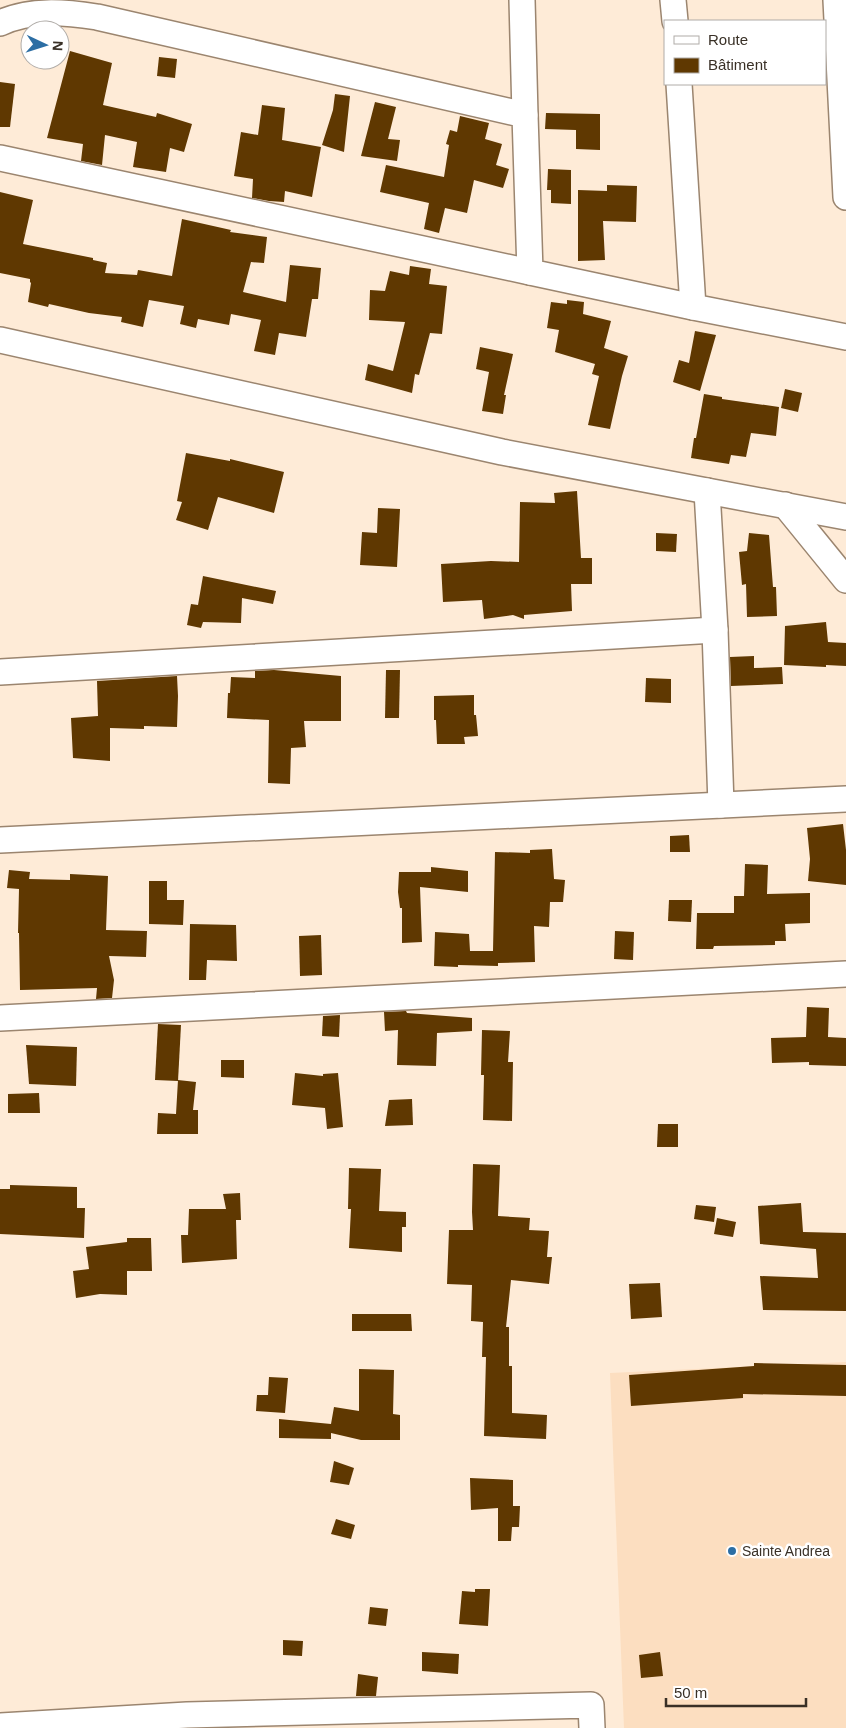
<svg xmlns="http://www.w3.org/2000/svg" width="846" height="1728" font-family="Helvetica,sans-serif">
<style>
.built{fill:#fcdec0}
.building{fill:#5f3801}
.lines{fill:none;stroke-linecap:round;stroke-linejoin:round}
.minor-casing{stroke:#9b856f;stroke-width:28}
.minor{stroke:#fff;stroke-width:25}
.poi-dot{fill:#2c6ea4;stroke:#fff;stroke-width:2}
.labels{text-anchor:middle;stroke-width:5;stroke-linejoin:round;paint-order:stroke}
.poi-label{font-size:14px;fill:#393026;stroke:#fff;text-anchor:start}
</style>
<rect width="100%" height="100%" fill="#feebd7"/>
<!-- built -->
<polygon class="built" points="846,1362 846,1728 624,1728 610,1373"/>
<!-- building -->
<g class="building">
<polygon points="70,51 112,63 103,105 156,117 157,113 192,124 184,152 170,148 166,172 133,167 137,142 105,135 102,165 81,161 83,144 47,138"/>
<polygon points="159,57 177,59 175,78 157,76"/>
<polygon points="0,82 15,84 10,127 0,127"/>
<polygon points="335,94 350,96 344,152 322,145 333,110"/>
<polygon points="375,102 396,107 388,139 400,140 397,161 361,156"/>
<polygon points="262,105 285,108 282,140 321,147 312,197 285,191 284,202 269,201 252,198 253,179 234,176 241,132 258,135"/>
<polygon points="546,113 600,114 600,150 576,149 576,130 545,129"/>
<polygon points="460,116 489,123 485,139 502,144 496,165 509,169 503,188 474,180 467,213 445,208 439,233 424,229 429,203 380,192 386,165 444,177 449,145 446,144 450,130 457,132"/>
<polygon points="548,169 571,170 571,204 551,203 551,190 547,190"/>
<polygon points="607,185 637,186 636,222 603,221 605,260 578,261 578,190 607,191"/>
<polygon points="0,192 33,200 23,244 93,258 93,260 107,263 105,273 137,275 138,270 172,276 182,219 231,230 230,232 267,237 264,263 251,262 243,292 286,302 290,265 321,268 318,299 312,299 306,337 279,333 275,355 254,351 261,320 231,314 229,325 198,319 196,328 180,324 184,306 149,300 143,327 121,322 122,317 89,313 49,304 48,307 28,302 31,283 30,282 30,279 0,273"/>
<polygon points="410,266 431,269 429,284 447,286 442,334 430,333 419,375 415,374 412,393 365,380 368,364 393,371 405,322 369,320 370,290 385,291 390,271 409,275"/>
<polygon points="567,300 584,302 583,314 611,321 604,348 628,356 622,376 610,429 588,425 599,376 592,374 595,364 555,352 559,330 547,328 551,302 567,304"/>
<polygon points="695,331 716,335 700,391 673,382 679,360 689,363"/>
<polygon points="480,347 513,354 504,395 506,395 503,414 482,411 489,372 476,369"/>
<polygon points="785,389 802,393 798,412 781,408"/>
<polygon points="704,394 722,397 722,399 779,407 776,436 751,433 746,457 731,455 729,464 691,458 694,438 696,438"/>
<polygon points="186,453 230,461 230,459 284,472 274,513 218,497 208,530 176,520 182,502 177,501"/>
<polygon points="577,491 581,558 592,558 592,584 571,584 572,611 524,615 524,619 513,615 484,619 482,600 443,602 441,564 491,561 519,562 520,502 555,503 554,493"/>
<polygon points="378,508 400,509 397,567 360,565 362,532 377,533"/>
<polygon points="656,533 677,534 676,552 656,551"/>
<polygon points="749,533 769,535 773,587 776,587 777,616 747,617 746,584 742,585 739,552 747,551"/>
<polygon points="203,576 276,591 273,604 242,598 241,623 203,622 201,628 187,625 191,604 198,605"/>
<polygon points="826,622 828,642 846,643 846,666 826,665 826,667 784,665 785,626"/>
<polygon points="754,656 754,668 782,667 783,684 731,686 730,657"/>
<polygon points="274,670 341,676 341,721 304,721 306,747 291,748 290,784 268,783 269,720 227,718 228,693 230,693 231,677 255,678 255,671"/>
<polygon points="386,670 400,670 399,718 385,718"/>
<polygon points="177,676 178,696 177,727 144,726 144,729 110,728 110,761 73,758 71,718 98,716 97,681"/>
<polygon points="646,678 671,679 671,703 645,702"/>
<polygon points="474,695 474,715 476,715 478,736 464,737 465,744 437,744 436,720 434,720 434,696"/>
<polygon points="843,824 846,850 846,885 808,881 810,859 807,828"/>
<polygon points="689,835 690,852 670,852 670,836"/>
<polygon points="552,849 554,879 565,880 563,902 550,902 549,927 534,926 535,962 498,963 498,966 458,965 458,967 434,966 435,932 469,934 470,951 493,951 495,852 530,853 530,850"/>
<polygon points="745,864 768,865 767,894 810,893 810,923 785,924 786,941 775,941 775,945 714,946 713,949 696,949 697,913 734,913 734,896 744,896"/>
<polygon points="431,867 468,871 468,892 420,887 422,942 402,943 402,908 400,908 398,892 399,872 431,872"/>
<polygon points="9,870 30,872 29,879 70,880 70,874 108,876 106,930 147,931 146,957 109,956 114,980 112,998 96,999 97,988 20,990 19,933 18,933 19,889 7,888"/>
<polygon points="149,881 167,881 167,900 184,900 183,925 149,924"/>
<polygon points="669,900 692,900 691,922 668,921"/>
<polygon points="190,924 236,925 237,961 207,960 206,980 189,980"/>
<polygon points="615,931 634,932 633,960 614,959"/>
<polygon points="321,935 322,975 300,976 299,936"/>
<polygon points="807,1007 829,1008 828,1037 846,1038 846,1066 809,1065 809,1062 772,1063 771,1038 806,1037"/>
<polygon points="406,1011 407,1013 472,1018 472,1031 437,1033 436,1066 397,1065 398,1030 385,1031 384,1012"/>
<polygon points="340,1015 339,1037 322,1036 323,1016"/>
<polygon points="158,1024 181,1025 178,1081 155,1080"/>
<polygon points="482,1030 510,1031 508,1062 513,1062 512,1121 483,1120 484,1075 481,1075"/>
<polygon points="26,1045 77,1047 76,1086 29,1084"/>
<polygon points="221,1060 244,1060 244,1078 221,1077"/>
<polygon points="295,1073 323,1076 323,1074 338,1073 343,1127 327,1129 325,1108 292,1105"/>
<polygon points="178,1080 196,1082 193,1110 198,1110 198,1134 157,1134 158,1113 176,1114"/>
<polygon points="39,1093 40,1113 8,1113 8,1094"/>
<polygon points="412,1099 413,1125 385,1126 389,1100"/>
<polygon points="658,1124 678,1124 678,1147 657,1147"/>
<polygon points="473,1164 500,1165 498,1216 530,1218 529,1230 549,1231 547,1257 552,1257 549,1284 511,1280 506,1327 509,1327 509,1366 512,1366 512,1413 547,1415 546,1439 484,1436 486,1357 482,1357 483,1322 471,1321 472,1285 447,1284 449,1230 473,1230 472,1212"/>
<polygon points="349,1168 381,1169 379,1211 406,1212 406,1227 402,1227 402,1252 349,1248 351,1209 348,1209"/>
<polygon points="10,1185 77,1187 77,1208 85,1208 84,1238 0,1234 0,1189 10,1189"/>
<polygon points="240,1193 241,1220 236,1220 237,1259 182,1263 181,1235 188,1235 189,1209 226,1209 223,1194"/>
<polygon points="801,1203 803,1232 846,1233 846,1311 763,1310 760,1276 818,1278 816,1249 760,1244 758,1206"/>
<polygon points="696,1205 716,1207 714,1222 694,1219"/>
<polygon points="717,1218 736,1222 733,1237 714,1234"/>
<polygon points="127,1238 151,1238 152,1271 127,1271 127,1295 100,1294 76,1298 73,1271 89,1269 86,1247 127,1242"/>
<polygon points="660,1283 662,1317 631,1319 629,1284"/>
<polygon points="352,1314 411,1314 412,1331 352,1331"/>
<polygon points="754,1363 846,1365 846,1396 743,1394 743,1398 631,1406 629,1375 754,1366"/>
<polygon points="359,1369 394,1370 393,1414 400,1415 400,1440 361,1440 331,1433 331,1439 279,1438 279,1419 331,1424 334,1407 359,1411"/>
<polygon points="269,1377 288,1378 285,1413 256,1411 257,1395 268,1395"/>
<polygon points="334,1461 354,1468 349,1485 330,1482"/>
<polygon points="470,1478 513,1480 513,1506 520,1506 519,1527 512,1527 511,1541 498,1541 498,1508 471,1510"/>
<polygon points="336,1519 355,1525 351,1539 331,1534"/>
<polygon points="475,1589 490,1589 488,1626 459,1624 462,1591 475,1592"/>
<polygon points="370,1607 388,1609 386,1626 368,1624"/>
<polygon points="283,1640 303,1641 302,1656 283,1655"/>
<polygon points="422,1652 459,1654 458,1674 422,1671"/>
<polygon points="660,1652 663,1676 641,1678 639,1655"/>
<polygon points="358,1674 378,1677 376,1696 356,1696"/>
</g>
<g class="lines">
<defs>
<g id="minor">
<polyline points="522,0 525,115"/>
<polyline points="673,0 675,21"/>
<polyline points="836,0 846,197"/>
<path d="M 0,23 C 31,9 64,12 97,17 L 525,115 L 530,272 L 693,307"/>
<polyline points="679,84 693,307 846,337"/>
<polyline points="0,158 530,272"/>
<polyline points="0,340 502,452 707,491"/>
<polyline points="785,505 846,580"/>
<polyline points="0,672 715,630"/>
<polyline points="721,805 715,630 707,491 846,517"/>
<polyline points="0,840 846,799"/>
<polyline points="0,1018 846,974"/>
<polyline points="0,1726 187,1715 591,1705 592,1728"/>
</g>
</defs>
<!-- minor casing -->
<use href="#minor" class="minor-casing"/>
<!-- minor -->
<use href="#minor" class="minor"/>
</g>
<!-- markers -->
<circle class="poi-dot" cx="732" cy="1551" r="5"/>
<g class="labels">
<!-- poi labels -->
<g class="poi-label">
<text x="742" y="1556">Sainte Andrea</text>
</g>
</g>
<!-- legend -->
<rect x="664" y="20" width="162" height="65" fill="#ffffff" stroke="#b0aca8"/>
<rect x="674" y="36" width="25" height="8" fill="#ffffff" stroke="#b0aca8"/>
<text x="708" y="45" font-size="15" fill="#393026">Route</text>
<rect x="674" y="58" width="25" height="15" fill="#5f3801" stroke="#b0aca8"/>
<text x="708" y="70" font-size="15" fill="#393026">Bâtiment</text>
<!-- north arrow -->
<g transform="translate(45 45) rotate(94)"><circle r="24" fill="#ffffff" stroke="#b0aca8"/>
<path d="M0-4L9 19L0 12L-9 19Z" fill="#2c6ea4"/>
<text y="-8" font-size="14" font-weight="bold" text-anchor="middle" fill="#393026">N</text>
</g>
<!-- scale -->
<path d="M666 1698v8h140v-8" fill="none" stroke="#393026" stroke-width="2.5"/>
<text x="674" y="1698" font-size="15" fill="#393026" stroke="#ffffff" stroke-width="4" paint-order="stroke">50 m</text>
</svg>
